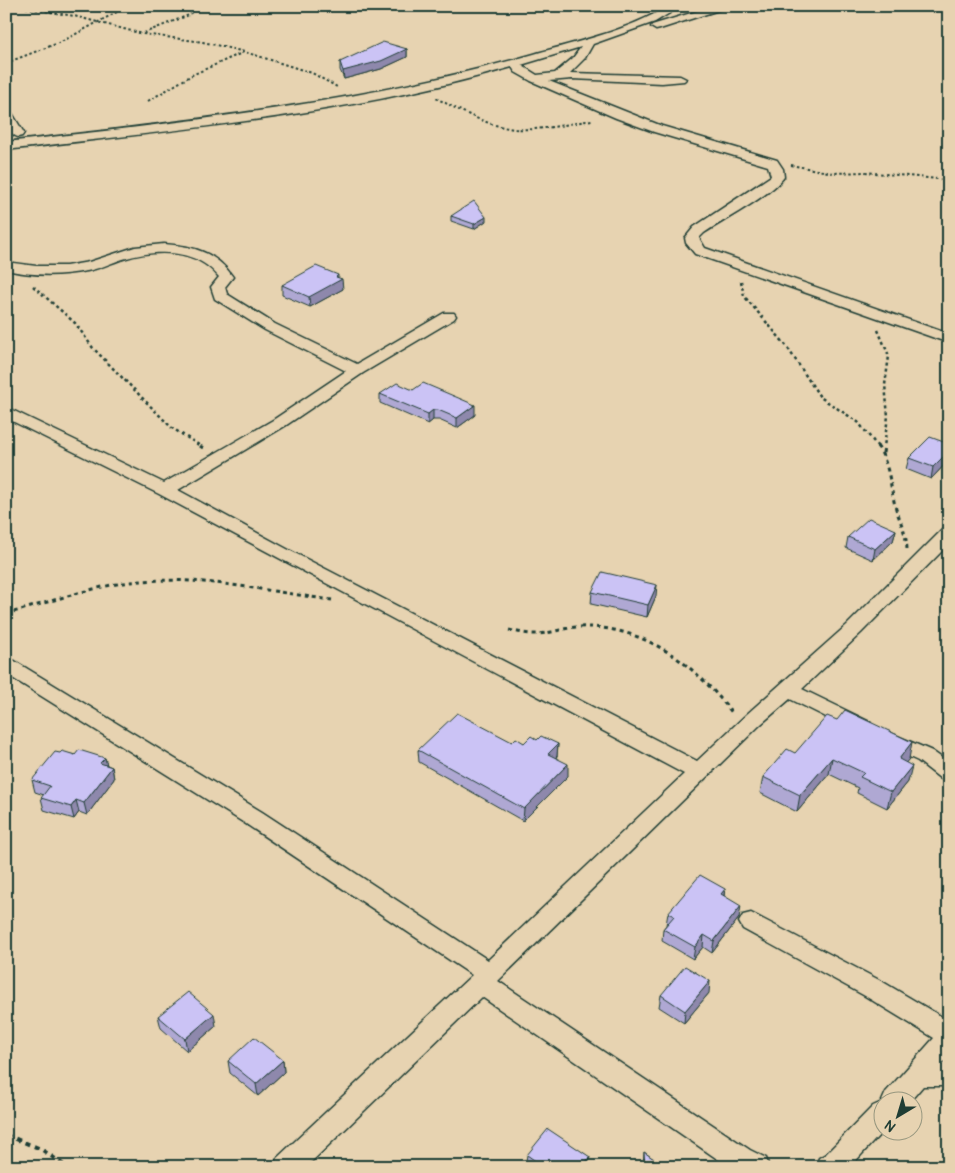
<svg xmlns="http://www.w3.org/2000/svg" width="955" height="1173" font-family="Pangolin,sans-serif">
<style>
.lines{fill:none;stroke-linecap:round;stroke-linejoin:round}
.minor-casing{stroke:#1f3d34;stroke-width:3}
.path-far3{stroke:#1f3d34;stroke-width:2;stroke-dasharray:2.5 2.5;stroke-linecap:butt}
.path-far2{stroke:#1f3d34;stroke-width:2.5;stroke-dasharray:3 3;stroke-linecap:butt}
.path-far1{stroke:#1f3d34;stroke-width:3;stroke-dasharray:4 4;stroke-linecap:butt}
.path{stroke:#1f3d34;stroke-width:4;stroke-dasharray:5 5;stroke-linecap:butt}
.minor{fill:#e7d3b1;fill-rule:evenodd}
.wall{fill:#afa8d3;stroke:#1f3d34}
.shaded-wall{fill:#8e88ac;stroke:#1f3d34}
.building{fill:#cbc3f5;stroke:#1f3d34}
</style>
<rect width="100%" height="100%" fill="#e7d3b1"/>
<filter id="ink" filterUnits="userSpaceOnUse"><feTurbulence type="fractalNoise" baseFrequency=".02" numOctaves="2"/><feDisplacementMap in="SourceGraphic" scale="10" xChannelSelector="R" yChannelSelector="G"/><feConvolveMatrix kernelMatrix="1 2 1 2 8 2 1 2 1" color-interpolation-filters="sRGB"/></filter>
<g filter="url(#ink)">
<g class="lines">
<defs>
<g id="minor">
<path d="M 668,6 L 681,6 L 655,22 L 593,44 L 585,58 L 570,73 L 680,76 L 686,79 L 684,81 L 662,83 L 572,79 L 549,81 L 662,126 L 777,160 L 783,169 L 784,177 C 771,195 724,220 704,233 L 699,238 L 705,248 L 949,334 L 949,343 L 695,254 L 686,243 L 685,238 L 694,227 L 771,176 L 768,166 L 654,132 L 616,118 L 531,81 L 515,72 L 512,67 C 348,115 175,130 6,150 L 6,142 C 184,122 362,103 534,54 C 579,41 628,31 668,6 ZM 581,47 L 573,58 L 555,73 L 537,75 L 521,65 Z"/>
<polygon points="714,6 731,6 660,29 656,30 651,27 652,25"/>
<path d="M 6,109 L 10,110 L 24,133 L 22,136 L 18,137 C 6,133 6,120 6,109 Z"/>
<path d="M 164,244 C 193,246 216,252 233,277 L 225,287 L 227,294 L 275,324 L 357,364 L 444,313 L 454,313 L 456,316 L 454,319 L 363,373 L 285,426 L 178,490 L 287,549 L 697,761 L 747,714 L 847,625 L 943,529 L 949,528 L 949,544 L 861,633 L 802,689 L 870,722 L 873,727 L 870,732 L 863,734 L 856,732 L 790,699 L 761,724 L 498,981 L 750,1150 L 766,1158 L 769,1167 L 729,1167 L 482,997 L 306,1167 L 274,1167 L 277,1158 L 472,975 L 246,824 L 6,674 L 6,658 L 13,660 L 262,812 L 488,960 L 684,774 L 159,494 L 6,418 L 6,407 L 164,483 L 273,420 L 346,371 L 265,330 L 215,299 L 211,287 L 219,277 C 196,248 156,249 123,259 C 111,263 99,269 87,271 C 60,276 33,276 6,270 L 6,262 L 36,266 L 66,266 L 89,262 L 135,247 Z"/>
<polygon points="888,732 932,751 949,763 949,782 941,779 918,761 881,744 878,739 881,734"/>
<polygon points="751,913 883,982 949,1021 949,1056 942,1064 949,1064 949,1086 923,1086 911,1100 882,1101 886,1092 934,1038 865,996 743,929 739,922 743,915"/>
<polygon points="882,1102 884,1130 850,1167 816,1167 819,1158 826,1154 873,1106"/>
</g>
</defs>
<!-- minor casing -->
<use href="#minor" class="minor-casing"/>
<!-- path-far3 -->
<g class="path-far3">
<polyline points="16,6 74,16 143,34 203,42 245,52 312,73 337,87"/>
<polyline points="144,33 189,15 197,6"/>
<polyline points="6,63 61,42 128,6"/>
<path d="M 436,98 C 461,111 487,126 515,129 C 541,131 567,124 592,120"/>
<polyline points="148,101 192,75 244,52"/>
<polyline points="791,165 833,173 865,172 949,180"/>
</g>
<!-- path-far2 -->
<g class="path-far2">
<polyline points="741,281 744,296 785,344 820,397 858,422 878,447"/>
<polyline points="33,286 75,323 93,348 172,428 202,447"/>
<polyline points="878,330 889,356 885,385 888,416 884,447"/>
</g>
<!-- path-far1 -->
<g class="path-far1">
<polyline points="200,446 203,448"/>
<path d="M 877,446 C 890,463 890,489 896,509 C 901,524 907,535 907,551"/>
<polyline points="883,453 884,446"/>
<path d="M 6,614 C 48,603 89,587 131,582 C 198,575 266,591 332,600"/>
<path d="M 509,630 C 518,632 526,634 535,634 C 549,634 563,628 577,627 C 643,624 695,664 733,714"/>
</g>
<!-- path -->
<polyline class="path" points="6,1135 41,1149 67,1167"/>
<!-- minor -->
<use href="#minor" class="minor"/>
</g>
<!-- wall -->
<g class="wall">
<polygon points="407,49 407,57 381,69 344,79 340,70 340,62"/>
<polygon points="451,216 486,221 474,229 451,221"/>
<polygon points="338,278 343,289 310,307 282,295 282,285"/>
<polygon points="413,390 475,415 457,428 439,420 433,420 428,424 380,403 380,394"/>
<polygon points="949,444 949,460 931,479 906,469 909,458"/>
<polygon points="896,530 893,541 873,560 846,548 848,537"/>
<polygon points="592,592 656,596 647,617 591,604"/>
<polygon points="537,740 558,744 557,756 556,758 568,776 523,821 419,762 418,750 512,742 524,743"/>
<polygon points="60,753 105,758 107,765 112,767 114,779 87,815 79,812 74,819 44,810 41,798 44,795 35,792 32,780"/>
<polygon points="795,753 909,759 905,763 908,782 887,808 857,793 858,788 829,774 797,812 760,793 763,777"/>
<polygon points="725,889 724,896 739,918 712,953 703,947 693,959 662,941 663,929 666,925 668,913"/>
<polygon points="709,993 684,1023 659,1007 661,995"/>
<polygon points="158,1016 216,1026 187,1051 161,1028"/>
<polygon points="283,1060 284,1072 258,1096 230,1073 228,1061"/>
<polygon points="644,1152 665,1167 643,1167"/>
<polygon points="527,1155 589,1163 586,1167 535,1167 526,1161"/>
</g>
<!-- shaded-wall -->
<g class="shaded-wall">
<polygon points="407,49 407,57 381,69 344,79 343,71"/>
<polygon points="486,217 486,221 474,229 474,224"/>
<polygon points="338,275 338,281 342,279 343,289 310,307 309,297"/>
<polygon points="475,405 475,415 457,428 457,418"/>
<polygon points="433,410 433,420 428,424 428,414"/>
<polygon points="949,451 949,460 931,479 933,467"/>
<polygon points="896,530 893,541 873,560 875,549"/>
<polygon points="657,585 656,596 647,617 648,605"/>
<polygon points="912,742 909,759 895,776 899,759"/>
<polygon points="558,744 557,756 548,766 548,754"/>
<polygon points="105,758 108,769 100,763"/>
<polygon points="832,758 829,774 797,812 800,795"/>
<polygon points="568,764 568,776 523,821 524,809"/>
<polygon points="912,766 908,782 887,808 891,792"/>
<polygon points="112,767 114,779 87,815 84,803"/>
<polygon points="76,800 79,812 74,819 71,807"/>
<polygon points="725,889 723,901 721,894"/>
<polygon points="741,906 739,918 712,953 714,941"/>
<polygon points="704,935 703,947 693,959 695,947"/>
<polygon points="710,981 709,993 684,1023 685,1011"/>
<polygon points="214,1014 216,1026 187,1051 185,1039"/>
<polygon points="283,1060 284,1072 258,1096 256,1084"/>
<polygon points="590,1157 589,1163 586,1167 583,1165"/>
</g>
<!-- building -->
<g class="building">
<polygon points="383,42 407,49 381,61 343,71 340,62"/>
<polygon points="474,201 486,217 474,224 451,216"/>
<polygon points="316,266 338,275 336,277 342,279 309,297 282,285"/>
<polygon points="397,383 413,390 423,383 475,405 457,418 438,410 433,410 428,414 380,394"/>
<polygon points="930,437 949,444 949,451 933,467 909,458"/>
<polygon points="869,518 896,530 875,549 848,537"/>
<polygon points="602,572 657,585 648,605 592,592"/>
<polygon points="845,710 912,742 899,759 912,766 891,792 860,777 864,773 832,758 800,795 763,777 787,749 795,753 827,716 837,720"/>
<polygon points="457,713 512,742 516,738 524,743 531,736 537,740 541,736 558,744 548,754 568,764 524,809 418,750"/>
<polygon points="79,750 105,758 100,763 112,767 84,803 76,800 71,807 41,798 50,786 32,780 55,752 60,753 62,751 75,755"/>
<polygon points="700,875 725,889 721,894 741,906 714,941 704,935 695,947 663,929 674,916 668,913"/>
<polygon points="685,966 710,981 685,1011 661,995"/>
<polygon points="188,992 214,1014 185,1039 158,1016"/>
<polygon points="254,1037 283,1060 256,1084 228,1061"/>
<polygon points="548,1129 590,1157 583,1165 586,1167 544,1167 527,1155"/>
<polygon points="644,1152 665,1167 645,1167"/>
</g>
</g>
<!-- margin -->
<rect width="955" height="1173" fill="none" stroke="#e7d3b1" stroke-width="25"/>
<rect x="12" y="12" width="930" height="1148" fill="none" stroke="#1f3d34" stroke-width="2" filter="url(#ink)"/>
<!-- north arrow -->
<g transform="translate(898 1116) rotate(218)"><circle r="24" fill="#e7d3b1" stroke="#97977f"/>
<path d="M0-4L9 19L0 12L-9 19Z" fill="#1f3d34"/>
<text y="-8" font-size="14" font-weight="bold" text-anchor="middle" fill="#1f3d34">N</text>
</g>
</svg>
